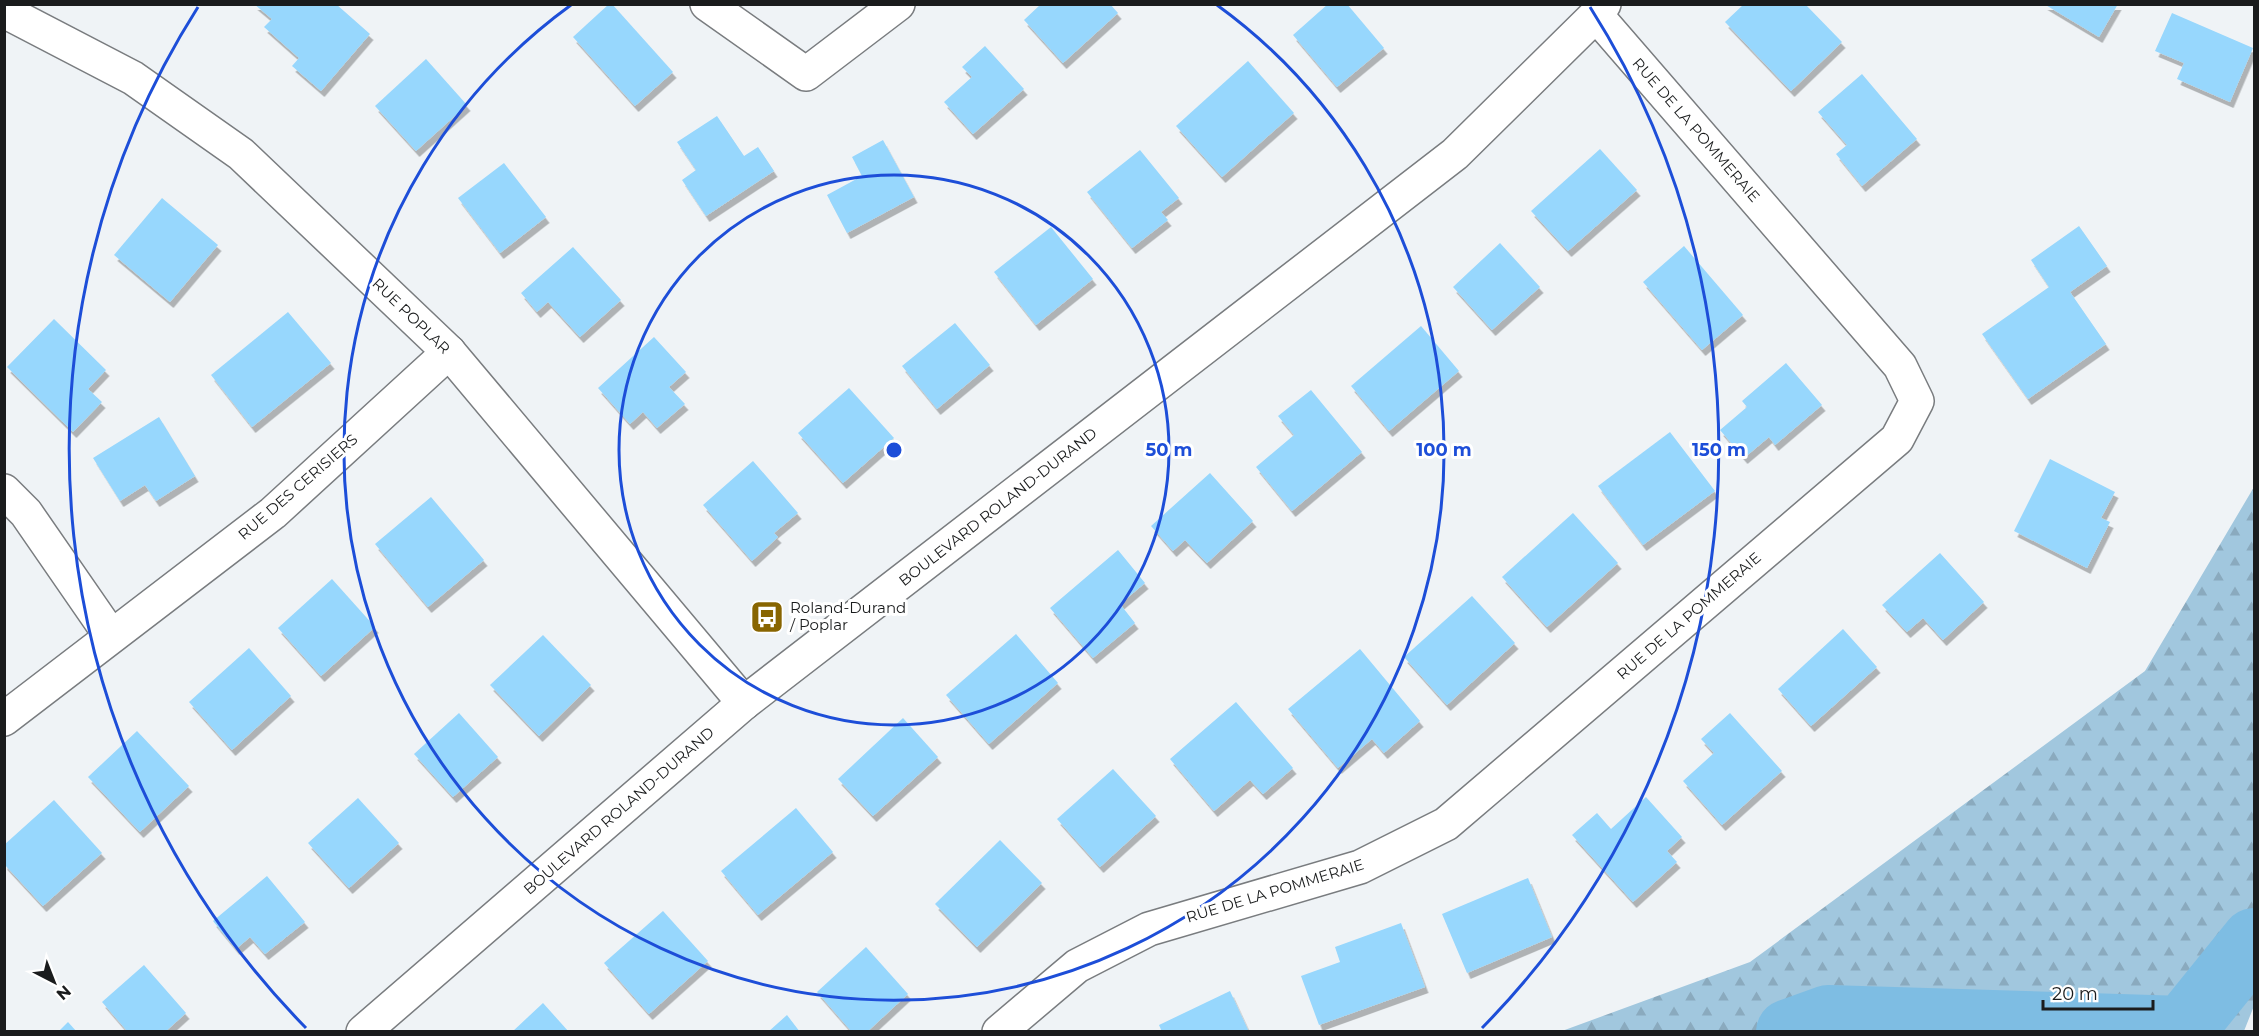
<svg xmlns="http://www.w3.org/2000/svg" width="2259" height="1036" font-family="Montserrat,sans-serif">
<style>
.forest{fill:url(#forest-firs)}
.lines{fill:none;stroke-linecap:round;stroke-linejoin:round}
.river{stroke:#7ebde3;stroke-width:66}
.building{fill:#97d7fd;filter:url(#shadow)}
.minor-casing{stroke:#797c7f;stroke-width:36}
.tertiary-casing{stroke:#797c7f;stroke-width:36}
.minor{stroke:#fff;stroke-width:33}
.tertiary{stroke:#fff;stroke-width:33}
.ring{fill:none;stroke:#1d4ed8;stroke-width:3}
.labels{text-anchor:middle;stroke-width:6;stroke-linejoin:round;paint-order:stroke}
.street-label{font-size:15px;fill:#1a1c1d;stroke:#fff}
.poi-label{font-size:15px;fill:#1a1c1d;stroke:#fff;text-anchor:start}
.centre{fill:#1d4ed8;stroke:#fff;stroke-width:3}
.ring-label{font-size:18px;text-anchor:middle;font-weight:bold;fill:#1d4ed8;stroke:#fff;stroke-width:6;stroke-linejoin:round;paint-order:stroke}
</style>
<defs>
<pattern id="forest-firs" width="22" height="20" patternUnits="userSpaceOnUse" patternTransform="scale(1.5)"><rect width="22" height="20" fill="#a1c7de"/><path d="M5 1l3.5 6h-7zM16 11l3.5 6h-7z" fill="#8aaabe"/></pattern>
<filter id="shadow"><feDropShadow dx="3.5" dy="6" stdDeviation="0" flood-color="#0004"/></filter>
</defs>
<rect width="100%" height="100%" fill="#eff3f6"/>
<!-- forest -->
<polygon class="forest" points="2254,487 2254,1006 2244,1031 1562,1031 1750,962 2145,671"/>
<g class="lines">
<!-- river -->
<polyline class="river" points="1789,1032 1828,1018 2183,1029 2254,941"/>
</g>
<!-- building -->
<g class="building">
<polygon points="254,4 336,4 370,34 321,91 292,66 299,58 264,27 272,19"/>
<polygon points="609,4 612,4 673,72 635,106 573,37"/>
<polygon points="1041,4 1110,4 1118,13 1063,63 1024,20"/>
<polygon points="1328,4 1347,4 1384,48 1337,87 1293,35"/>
<polygon points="1744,4 1805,4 1842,42 1791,91 1725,22"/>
<polygon points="2044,4 2118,4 2099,37"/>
<polygon points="2172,13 2253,48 2230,102 2177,79 2184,63 2155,51"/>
<polygon points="985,46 1024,89 973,134 944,102 972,77 962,67"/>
<polygon points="426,59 467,105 416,151 375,106"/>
<polygon points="1248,61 1294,113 1222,177 1176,126"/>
<polygon points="1862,74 1917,139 1862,186 1836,154 1847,145 1818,112"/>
<polygon points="717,116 744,156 758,147 774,171 706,216 682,180 696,170 677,142"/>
<polygon points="883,140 914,197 847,233 827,195 862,176 852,157"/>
<polygon points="1600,149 1637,190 1568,251 1531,211"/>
<polygon points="1140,150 1179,198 1161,212 1168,220 1132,248 1087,192"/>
<polygon points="504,163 546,217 500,253 458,198"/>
<polygon points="162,198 218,245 170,302 114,255"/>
<polygon points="2079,226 2107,266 2070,292 2106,344 2028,399 1982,334 2049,287 2031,260"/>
<polygon points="1051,227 1093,279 1036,325 994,272"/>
<polygon points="1500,243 1540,287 1492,330 1453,287"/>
<polygon points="1684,246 1743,315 1702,350 1643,282"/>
<polygon points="573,247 621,300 580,337 548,302 537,312 521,293"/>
<polygon points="288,312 331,363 252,427 211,375"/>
<polygon points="54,319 106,370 88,389 102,402 73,432 7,367"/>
<polygon points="955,323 990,365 937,409 902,366"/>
<polygon points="1421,326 1459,371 1389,431 1351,386"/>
<polygon points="654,337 686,372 669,387 685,404 657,428 643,412 630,424 598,388"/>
<polygon points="1786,363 1822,405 1775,445 1769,437 1744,458 1720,430 1747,407 1742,401"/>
<polygon points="849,388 894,438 843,483 798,433"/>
<polygon points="1311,390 1362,452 1292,511 1256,467 1294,435 1278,416"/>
<polygon points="159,417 195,476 156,501 145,485 120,501 93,458"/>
<polygon points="1670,432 1715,491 1643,545 1598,486"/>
<polygon points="2050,459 2115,492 2101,518 2110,522 2087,568 2014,531"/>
<polygon points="753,461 798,513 774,533 778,537 752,561 703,505"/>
<polygon points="1210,473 1253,521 1207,563 1185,540 1173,551 1151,526"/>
<polygon points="431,497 484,560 428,607 375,544"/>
<polygon points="1573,513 1618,563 1547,627 1502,577"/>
<polygon points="1118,550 1145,583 1120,604 1135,623 1093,658 1050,608"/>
<polygon points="1940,553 1984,602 1943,640 1923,618 1907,632 1882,605"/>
<polygon points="332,579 375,627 321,676 278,628"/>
<polygon points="1472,596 1515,643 1447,705 1404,657"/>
<polygon points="1843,629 1877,667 1811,726 1778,689"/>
<polygon points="1016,634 1058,683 989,744 946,695"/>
<polygon points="543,635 591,685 539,736 490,685"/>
<polygon points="249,648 291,696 232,750 189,702"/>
<polygon points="1360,649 1420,721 1384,753 1372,739 1338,768 1288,709"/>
<polygon points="1236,702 1293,768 1263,794 1250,780 1214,811 1170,759"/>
<polygon points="459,713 498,757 453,797 414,754"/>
<polygon points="1730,713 1782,771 1722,825 1683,781 1714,753 1701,739"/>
<polygon points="903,718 938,757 873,816 838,779"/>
<polygon points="137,731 189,786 140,832 88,777"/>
<polygon points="1113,769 1156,816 1100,867 1057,819"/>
<polygon points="1646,797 1682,837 1667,851 1677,862 1633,902 1572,835 1597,813 1611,829"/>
<polygon points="358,798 399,843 349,888 308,843"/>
<polygon points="54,800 102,853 43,906 4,864 4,845"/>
<polygon points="796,808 833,852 758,915 721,871"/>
<polygon points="1000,840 1042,883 977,947 935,904"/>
<polygon points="267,876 305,922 265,954 250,937 236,949 213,921"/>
<polygon points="1528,878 1552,937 1467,973 1442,914"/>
<polygon points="663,911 708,961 649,1014 604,963"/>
<polygon points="1401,923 1425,987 1319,1025 1301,976 1340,962 1335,947"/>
<polygon points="866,947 908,994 867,1032 852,1032 817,992"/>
<polygon points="144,965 186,1013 165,1032 128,1032 102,1002"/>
<polygon points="1230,991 1249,1032 1162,1032 1159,1025"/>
<polygon points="543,1003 569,1032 512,1032"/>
<polygon points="787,1015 800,1032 768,1032"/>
<polygon points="68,1022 77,1032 58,1032"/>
</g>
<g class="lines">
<defs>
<g id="minor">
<polyline points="707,4 806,74 898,4"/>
<polyline points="4,13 10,14 133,78 241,154 449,352 744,703"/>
<polyline points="4,491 26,513 111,636"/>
<polyline points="4,719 273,513 449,352"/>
<polyline points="999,1032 1077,966 1149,929 1360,867 1446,824 1897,439 1917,401 1900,366 1596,15"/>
</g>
<polyline id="tertiary" points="363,1032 744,703 1455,154 1596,15 1604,4"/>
</defs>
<!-- minor casing -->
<use href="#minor" class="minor-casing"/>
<!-- tertiary casing -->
<use href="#tertiary" class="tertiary-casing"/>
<!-- minor -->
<use href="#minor" class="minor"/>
<!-- tertiary -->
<use href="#tertiary" class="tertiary"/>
</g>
<!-- distance rings -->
<g class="ring">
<circle cx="894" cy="450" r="275"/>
<path d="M1217 5A550 550 0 1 1 571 5"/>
<path d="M306 1028A825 825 0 0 1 198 7M1590 7A825 825 0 0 1 1482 1028"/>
</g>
<!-- icons -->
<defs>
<symbol id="bus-square" viewBox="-11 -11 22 22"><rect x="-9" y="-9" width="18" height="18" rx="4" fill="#886501" stroke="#fff"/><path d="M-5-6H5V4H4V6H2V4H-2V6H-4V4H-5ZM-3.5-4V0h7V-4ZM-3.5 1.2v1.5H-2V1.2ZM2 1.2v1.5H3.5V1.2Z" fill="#fff"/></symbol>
</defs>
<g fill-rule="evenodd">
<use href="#bus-square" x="748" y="598" width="38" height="38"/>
</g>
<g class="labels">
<!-- street labels -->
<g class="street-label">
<text transform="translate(1696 130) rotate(49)" y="5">RUE DE LA POMMERAIE</text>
<text transform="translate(411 316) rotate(44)" y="5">RUE POPLAR</text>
<text transform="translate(298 487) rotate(-41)" y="5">RUE DES CERISIERS</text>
<text transform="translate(998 507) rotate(-38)" y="5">BOULEVARD ROLAND-DURAND</text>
<text transform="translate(1689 616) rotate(-41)" y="5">RUE DE LA POMMERAIE</text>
<text transform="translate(619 811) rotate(-41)" y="5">BOULEVARD ROLAND-DURAND</text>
<text transform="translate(1275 891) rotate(-17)" y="5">RUE DE LA POMMERAIE</text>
</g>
<!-- poi labels -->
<g class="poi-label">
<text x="790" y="613">Roland-Durand<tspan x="790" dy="17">/ Poplar</tspan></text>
</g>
</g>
<circle cx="894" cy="450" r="9" class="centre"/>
<g class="ring-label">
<text x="1169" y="456">50 m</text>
<text x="1444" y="456">100 m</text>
<text x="1719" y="456">150 m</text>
</g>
<!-- border -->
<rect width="2259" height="1036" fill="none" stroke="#1a1c1d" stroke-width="12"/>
<!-- north arrow -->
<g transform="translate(54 982) rotate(138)" stroke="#ffffff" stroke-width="4.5" paint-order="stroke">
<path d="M0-4.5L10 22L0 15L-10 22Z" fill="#1a1c1d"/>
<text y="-9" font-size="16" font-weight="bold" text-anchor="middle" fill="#1a1c1d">N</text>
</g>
<!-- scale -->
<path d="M2043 1000v9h110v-9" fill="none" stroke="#1a1c1d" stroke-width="3"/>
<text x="2052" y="1000" font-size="18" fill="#1a1c1d" stroke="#ffffff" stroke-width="4.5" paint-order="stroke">20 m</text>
</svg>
